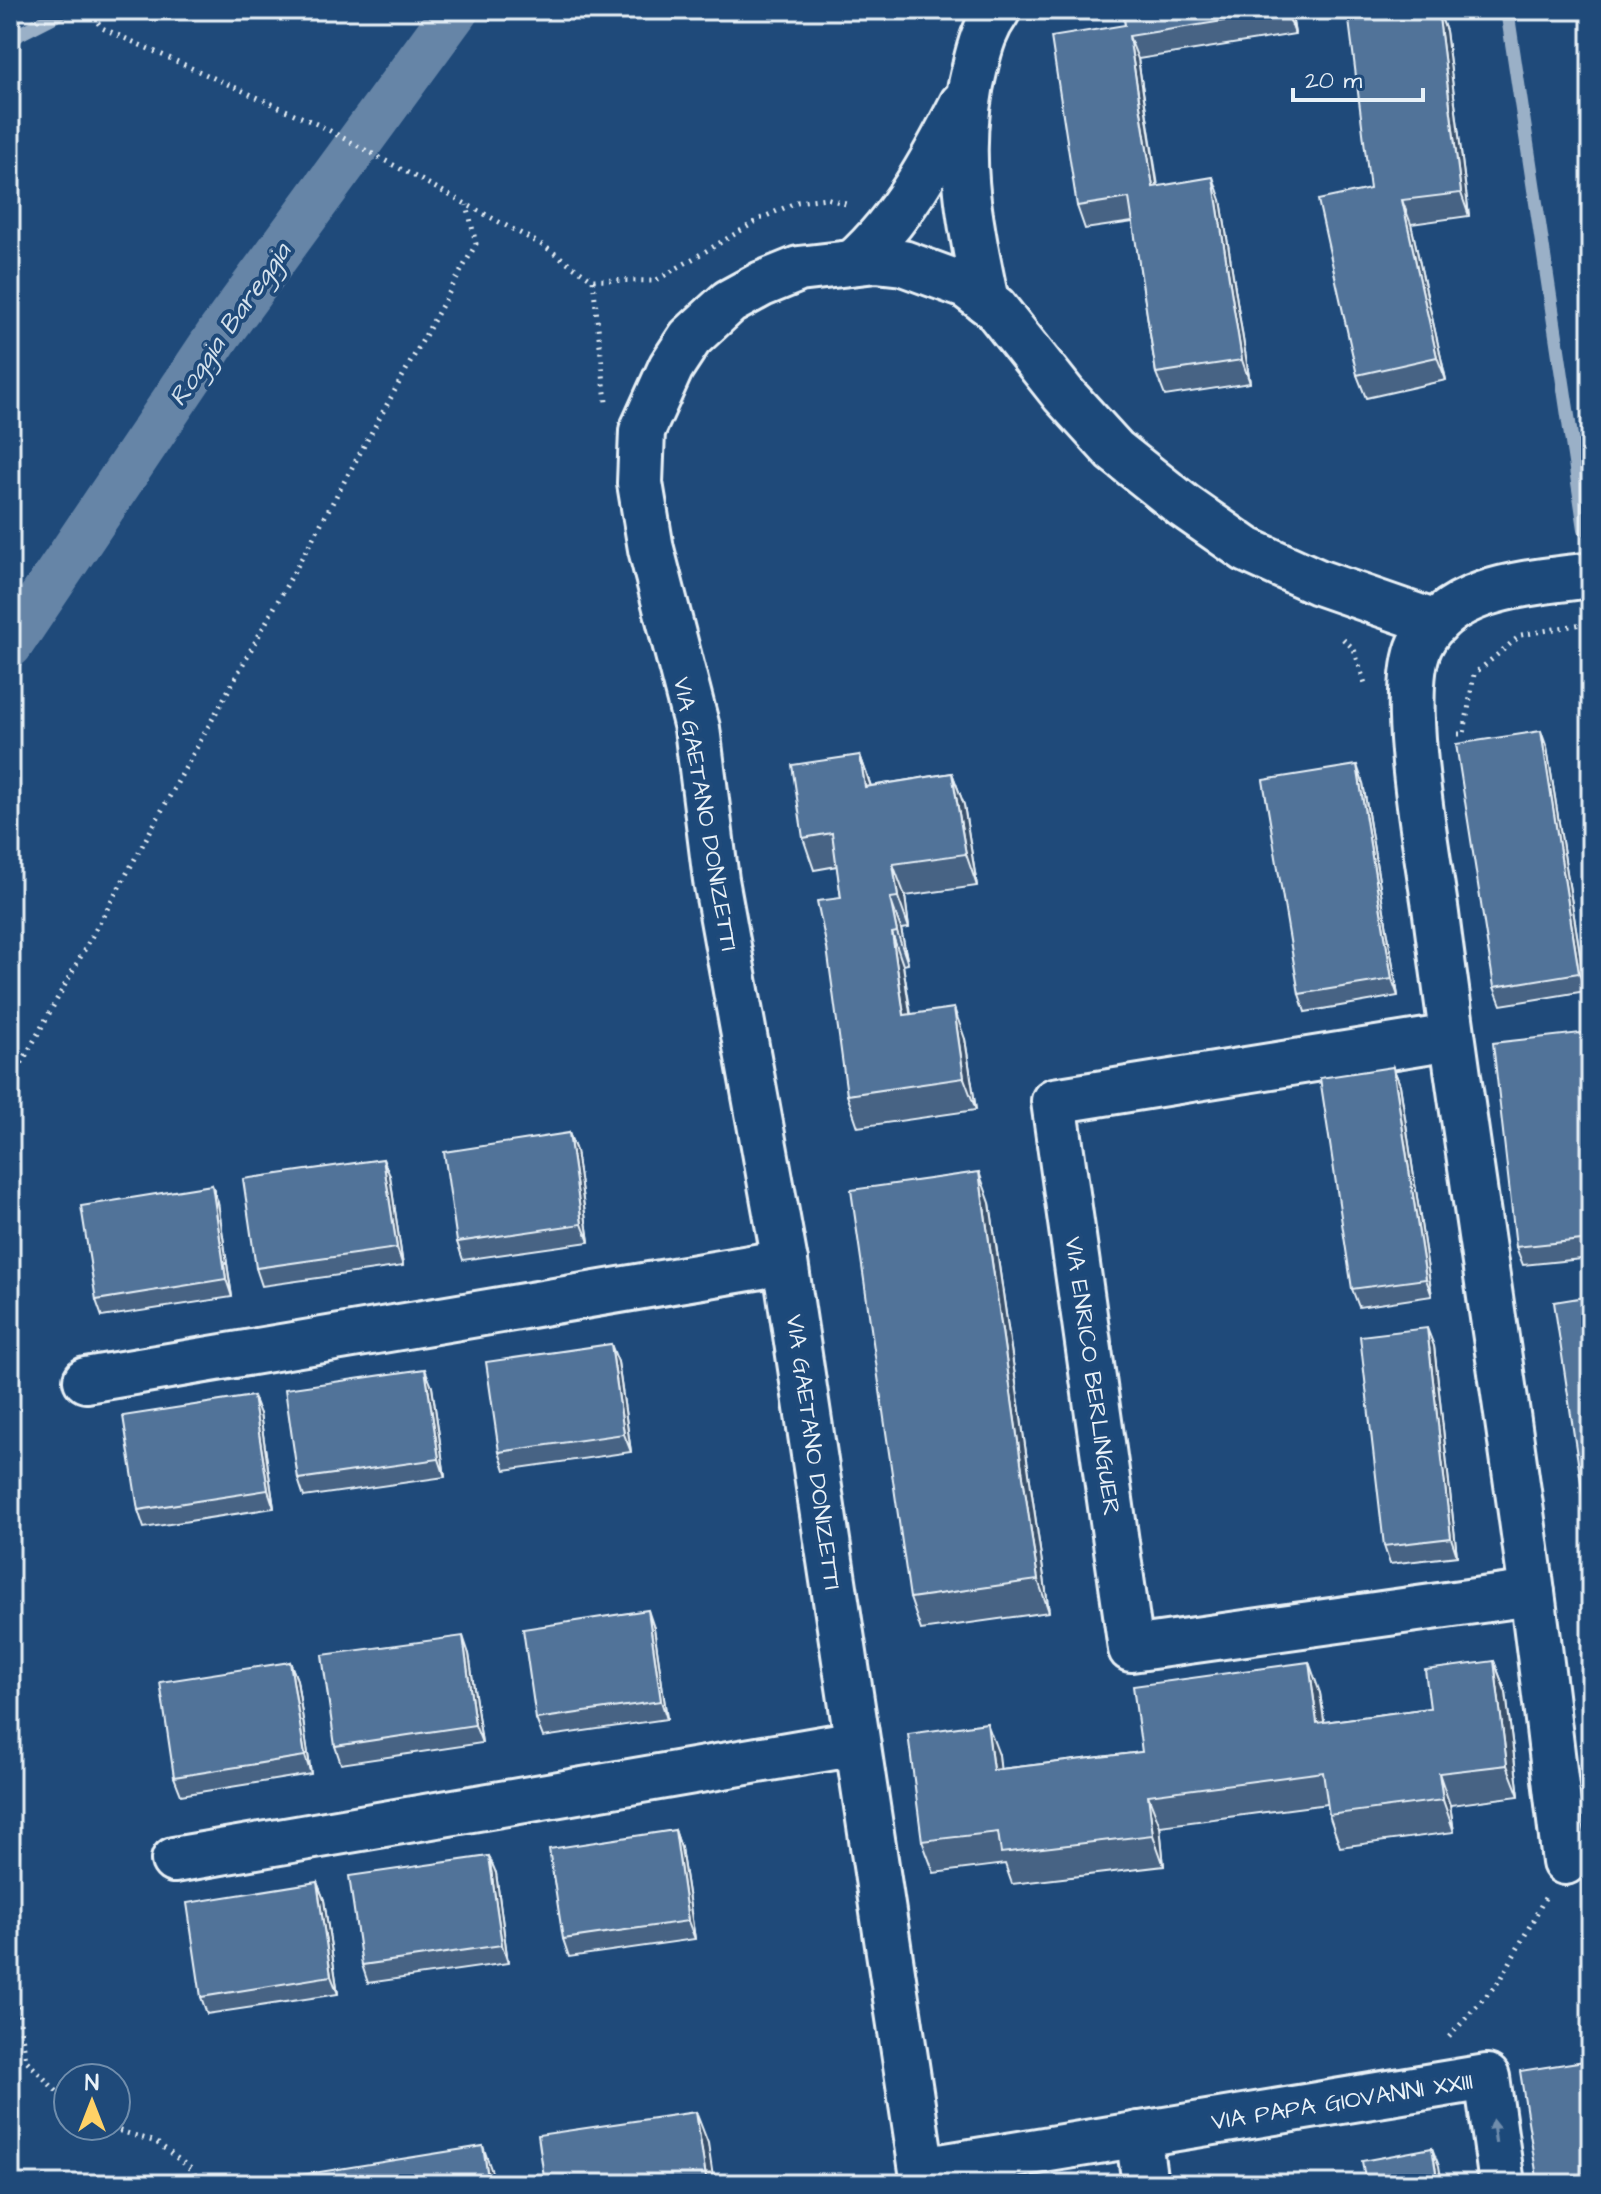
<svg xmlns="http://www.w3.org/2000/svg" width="1601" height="2194" font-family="'Architects Daughter',sans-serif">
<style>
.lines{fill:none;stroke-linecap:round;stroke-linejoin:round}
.stream{stroke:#9ab0c7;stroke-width:14}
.canal{stroke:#6685a7;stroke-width:46}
.street-casing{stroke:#e8f1f8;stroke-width:50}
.path{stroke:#e8f1f8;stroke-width:5;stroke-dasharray:2 6;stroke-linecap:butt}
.street{stroke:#1f4a7a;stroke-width:44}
.wall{fill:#466384;stroke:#e8f1f8;stroke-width:2}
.shaded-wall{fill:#39506b;stroke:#e8f1f8;stroke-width:2}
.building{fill:#517399;stroke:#e8f1f8;stroke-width:2}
.oneway{fill:#6f8dac}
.labels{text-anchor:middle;stroke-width:8;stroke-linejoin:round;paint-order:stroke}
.street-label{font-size:24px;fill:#e8f1f8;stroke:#1f4a7a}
.water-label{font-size:26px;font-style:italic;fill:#d4e1ec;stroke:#1f4a7a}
</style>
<rect width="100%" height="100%" fill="#1f4a7a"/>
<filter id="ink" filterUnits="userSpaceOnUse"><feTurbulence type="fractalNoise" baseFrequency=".0125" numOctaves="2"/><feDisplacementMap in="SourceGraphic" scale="16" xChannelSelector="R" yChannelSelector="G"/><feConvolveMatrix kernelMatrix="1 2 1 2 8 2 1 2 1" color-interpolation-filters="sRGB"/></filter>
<g filter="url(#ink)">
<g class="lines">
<!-- stream -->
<g class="stream">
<polyline points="1507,10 1585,529"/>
<polyline points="10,43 19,34 66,10"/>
</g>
<!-- canal -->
<polyline class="canal" points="10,645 219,334 456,10"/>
<defs>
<g id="street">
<path d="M 854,262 C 902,219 933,161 962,104"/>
<path d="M 986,301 C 969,222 954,147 975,67 C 980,45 985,28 998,10"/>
<polyline points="1451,1037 1054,1101 1131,1649 1532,1593"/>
<polyline points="86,1380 785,1262"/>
<polyline points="174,1860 857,1743"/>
<path d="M 1565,1862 C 1554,1772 1544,1682 1532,1593 C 1502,1366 1465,1141 1436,914 C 1428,856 1397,694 1420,645 C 1449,585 1534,583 1591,575"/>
<polyline points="1138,2134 1145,2184"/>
<polyline points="922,2170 1487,2077 1502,2184"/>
<polyline points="924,2184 785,1262 716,880 697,728 651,549 640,483 642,431 671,367 690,338 729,302 762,284 799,269 876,260 903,263 966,286 995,308 1064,395 1115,451 1184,506 1247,550 1318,582 1436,623"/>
</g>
</defs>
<!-- street casing -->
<use href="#street" class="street-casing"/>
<!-- path -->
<g class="path">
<polyline points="88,10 102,28 319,125 544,246 593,280 655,281 762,218 797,202 826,198 849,205"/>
<polyline points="593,280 606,402"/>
<polyline points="1343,639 1354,649 1366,687"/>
<polyline points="1458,734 1464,734 1474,674 1521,635 1582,624"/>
<polyline points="10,1084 476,244 467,205"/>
<polyline points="10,1959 26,2060 68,2103"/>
<polyline points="1449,2037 1501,1979 1545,1898"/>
<polyline points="104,2126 156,2142 194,2171 196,2184"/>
</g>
<!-- street -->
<use href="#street" class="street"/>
</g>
<!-- wall -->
<g class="wall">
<polygon points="1123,10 1291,10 1295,34 1138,59 1158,186 1221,200 1250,383 1165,396 1156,373 1133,222 1085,229 1077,206 1125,25"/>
<polygon points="1438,10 1446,31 1469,216 1411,224 1446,380 1366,398 1357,375 1370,189"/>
<polygon points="1547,748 1586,991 1501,1005 1494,987"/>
<polygon points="860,755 871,786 952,773 964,805 977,886 905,896 909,928 901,929 908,964 903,965 911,1014 965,1039 976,1110 858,1127 847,1095 841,898 837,866 814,870 803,838"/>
<polygon points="1363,783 1398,996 1305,1012 1299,994"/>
<polygon points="1589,1032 1591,1037 1591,1258 1523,1265 1516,1247"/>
<polygon points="1393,1067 1400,1085 1432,1296 1359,1307 1352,1289"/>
<polygon points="569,1133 576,1151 589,1242 463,1260 457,1242"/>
<polygon points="390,1176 403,1266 262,1286 256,1268"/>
<polygon points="212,1185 218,1203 232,1297 102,1317 96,1300"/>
<polygon points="990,1203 1049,1612 921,1630 910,1598"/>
<polygon points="1591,1296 1591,1520 1590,1520 1584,1502"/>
<polygon points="1434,1346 1457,1556 1390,1564 1384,1546"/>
<polygon points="618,1362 631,1452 505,1470 499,1452"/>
<polygon points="432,1387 445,1477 304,1497 298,1479"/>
<polygon points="260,1414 274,1508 144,1528 138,1510"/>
<polygon points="654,1628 667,1719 543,1737 536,1719"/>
<polygon points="469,1654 482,1743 341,1764 335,1746"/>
<polygon points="1494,1661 1506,1693 1519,1796 1450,1805 1454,1832 1340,1847 1329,1815 1327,1804 1160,1826 1164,1866 1012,1884 1005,1864 934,1873 922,1841 999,1755 1000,1769 1142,1752 1320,1693 1324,1722 1430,1708"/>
<polygon points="290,1662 297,1680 311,1774 181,1795 174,1777"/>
<polygon points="675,1830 681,1848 695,1939 569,1957 563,1939"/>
<polygon points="496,1873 508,1963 368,1983 362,1965"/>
<polygon points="317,1882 324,1900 338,1994 207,2014 201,1997"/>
</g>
<!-- shaded-wall -->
<g class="shaded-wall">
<polygon points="1286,10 1291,10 1295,34"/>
<polygon points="1438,10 1446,31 1469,216 1461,193"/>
<polygon points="1129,36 1138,59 1161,210 1153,187"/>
<polygon points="1213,177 1221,200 1250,383 1242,360"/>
<polygon points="1402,200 1411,224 1446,380 1437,357"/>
<polygon points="1541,731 1547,748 1586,991 1579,973"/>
<polygon points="860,755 871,787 865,787"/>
<polygon points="1357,765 1363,783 1398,996 1392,979"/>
<polygon points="952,773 964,805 977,886 966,854"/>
<polygon points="893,864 905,896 909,928 898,897"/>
<polygon points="890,898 901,929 908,964 897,932"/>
<polygon points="892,933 903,965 915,1046 904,1015"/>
<polygon points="954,1008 965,1039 976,1110 964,1078"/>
<polygon points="1393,1067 1400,1085 1432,1296 1426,1279"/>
<polygon points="569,1133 576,1151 589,1242 582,1224"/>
<polygon points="383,1159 390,1176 403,1266 397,1248"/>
<polygon points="979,1172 990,1203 1049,1612 1038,1580"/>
<polygon points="212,1185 218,1203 232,1297 226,1279"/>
<polygon points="1427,1328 1434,1346 1457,1556 1451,1538"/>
<polygon points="611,1344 618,1362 631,1452 624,1434"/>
<polygon points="425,1369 432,1387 445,1477 439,1459"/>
<polygon points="253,1396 260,1414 274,1508 268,1490"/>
<polygon points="648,1610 654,1628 667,1719 661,1701"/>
<polygon points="463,1636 469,1654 482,1743 475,1725"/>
<polygon points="1494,1661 1506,1693 1519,1796 1507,1765"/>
<polygon points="290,1662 297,1680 311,1774 305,1756"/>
<polygon points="1309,1662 1320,1693 1329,1755 1317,1723"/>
<polygon points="987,1723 999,1755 1004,1801 993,1770"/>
<polygon points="1439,1773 1450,1805 1454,1832 1443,1800"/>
<polygon points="1148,1795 1160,1826 1164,1866 1153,1835"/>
<polygon points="675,1830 681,1848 695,1939 688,1921"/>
<polygon points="489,1856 496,1873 508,1963 502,1945"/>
<polygon points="317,1882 324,1900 338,1994 331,1976"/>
<polygon points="696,2112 708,2143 714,2184 707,2184"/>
<polygon points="483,2146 494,2178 495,2184 489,2184"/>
<polygon points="1432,2148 1439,2166 1442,2184 1438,2184"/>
</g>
<!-- building -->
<g class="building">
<polygon points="1123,10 1286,10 1286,11 1129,36 1153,187 1213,177 1242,360 1156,373 1129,198 1077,206 1051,37 1125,25"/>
<polygon points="1423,10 1438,10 1461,193 1402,200 1437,357 1357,375 1318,200 1370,189 1349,20"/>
<polygon points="1541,731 1579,973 1494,987 1456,744"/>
<polygon points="860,755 865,787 952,773 966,854 893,864 898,897 890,898 897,932 892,933 904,1015 954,1008 964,1078 847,1095 827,948 817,901 841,898 832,833 803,838 792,765"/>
<polygon points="1357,765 1392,979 1299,994 1263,780"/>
<polygon points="1589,1032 1591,1047 1591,1239 1516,1247 1493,1043"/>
<polygon points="1393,1067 1426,1279 1352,1289 1320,1078"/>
<polygon points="569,1133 582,1224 457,1242 444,1152"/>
<polygon points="383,1159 397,1248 256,1268 243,1179"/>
<polygon points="979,1172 1038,1580 910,1598 851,1190"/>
<polygon points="212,1185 226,1279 96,1300 81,1206"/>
<polygon points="1591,1296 1591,1501 1584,1502 1554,1302"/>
<polygon points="1427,1328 1451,1538 1384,1546 1360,1336"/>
<polygon points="611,1344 624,1434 499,1452 486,1362"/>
<polygon points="425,1369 439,1459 298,1479 285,1389"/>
<polygon points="253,1396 268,1490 138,1510 123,1416"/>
<polygon points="648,1610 661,1701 536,1719 523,1629"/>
<polygon points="463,1636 475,1725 335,1746 322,1655"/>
<polygon points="1494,1661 1507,1765 1439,1773 1443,1800 1329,1815 1323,1772 1148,1795 1153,1835 1001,1853 998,1832 922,1841 908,1734 987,1723 993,1770 1142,1752 1133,1686 1309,1662 1317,1723 1430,1708 1425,1670"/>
<polygon points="290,1662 305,1756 174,1777 160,1682"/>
<polygon points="675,1830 688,1921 563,1939 549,1849"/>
<polygon points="489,1856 502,1945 362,1965 349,1876"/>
<polygon points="317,1882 331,1976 201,1997 187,1903"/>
<polygon points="1591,2060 1591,2184 1538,2184 1520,2071"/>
<polygon points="696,2112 707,2184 545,2184 538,2135"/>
<polygon points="483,2146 489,2184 283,2184 282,2178"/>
<polygon points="1432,2148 1438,2184 1366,2184 1362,2161"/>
<polygon points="1261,2180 1262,2184 1235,2184"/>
</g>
<!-- one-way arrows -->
<defs><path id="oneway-solid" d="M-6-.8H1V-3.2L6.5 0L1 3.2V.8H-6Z" transform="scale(2)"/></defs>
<use class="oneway" href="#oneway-solid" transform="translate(1494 2131) rotate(-98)"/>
</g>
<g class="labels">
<!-- street labels -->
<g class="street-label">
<text transform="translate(706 814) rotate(80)" y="8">VIA GAETANO DONIZETTI</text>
<text transform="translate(1093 1376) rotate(82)" y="8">VIA ENRICO BERLINGUER</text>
<text transform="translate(814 1452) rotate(82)" y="8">VIA GAETANO DONIZETTI</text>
<text transform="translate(1342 2101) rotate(-9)" y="8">VIA PAPA GIOVANNI XXIII</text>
</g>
<!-- water labels -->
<g class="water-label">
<text transform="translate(229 324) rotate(-55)" y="9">Roggia Bareggia</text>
</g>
</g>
<!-- margin -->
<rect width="1601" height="2194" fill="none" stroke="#1f4a7a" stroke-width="40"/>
<rect x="20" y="20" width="1561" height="2154" fill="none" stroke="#e8f1f8" stroke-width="3" filter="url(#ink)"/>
<!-- north arrow -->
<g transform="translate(92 2102)"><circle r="38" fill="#1f4a7a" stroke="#6f8dac" stroke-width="2"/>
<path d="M0-6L14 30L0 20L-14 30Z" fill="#ffd166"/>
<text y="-12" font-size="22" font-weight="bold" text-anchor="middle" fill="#e8f1f8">N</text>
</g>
<!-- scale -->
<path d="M1293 88v12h130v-12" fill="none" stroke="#e8f1f8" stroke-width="4"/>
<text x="1305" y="88" font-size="24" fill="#e8f1f8" stroke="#1f4a7a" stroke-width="6" paint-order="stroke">20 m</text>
</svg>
